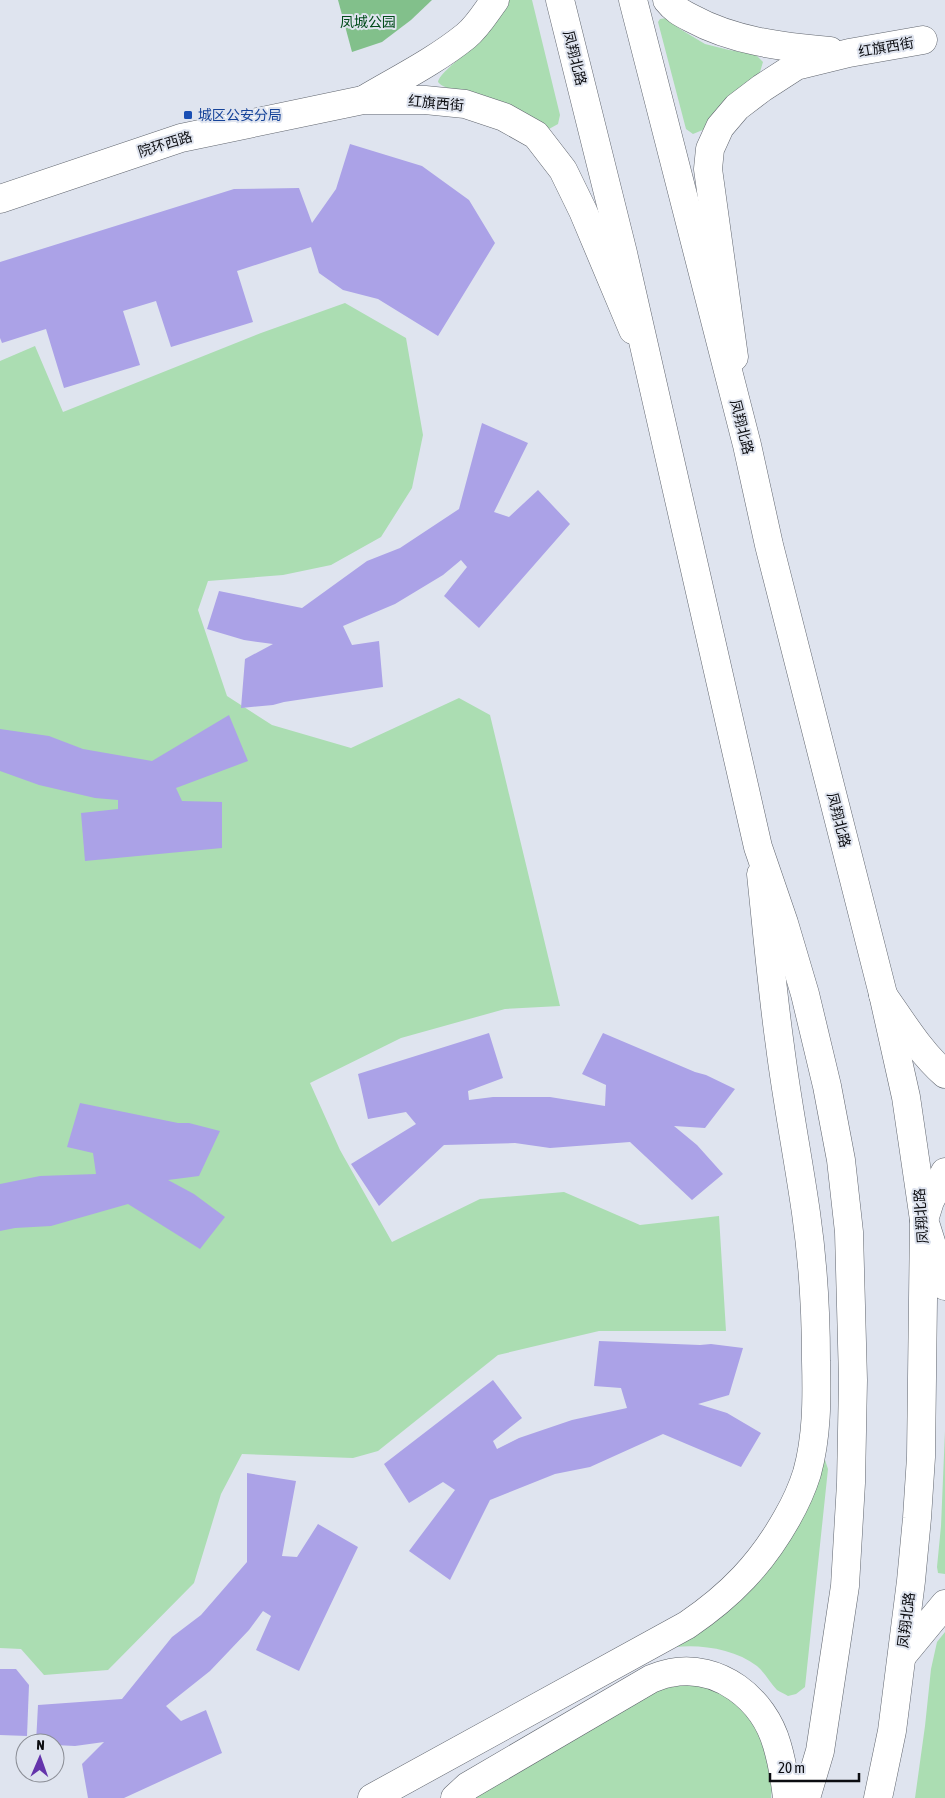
<svg xmlns="http://www.w3.org/2000/svg" width="945" height="1798" font-family="'Asap Condensed','Noto Sans SC',sans-serif">
<style>
.green{fill:#abddb2}
.forest{fill:#82c08b}
.building{fill:#aba2e7}
.lines{fill:none;stroke-linecap:round;stroke-linejoin:round}
.street-casing{stroke:#60656e;stroke-width:29}
.secondary-casing{stroke:#60656e;stroke-width:29}
.primary-casing{stroke:#60656e;stroke-width:29}
.street{stroke:#fff;stroke-width:28}
.secondary{stroke:#fff;stroke-width:28}
.primary{stroke:#fff;stroke-width:28}
.transit-dot{fill:#1a4fb4;stroke:#dfe4ef;stroke-width:2}
.labels{text-anchor:middle;stroke-width:4;stroke-linejoin:round;paint-order:stroke}
.park-label{font-size:14px;fill:#014b1a;stroke:#dfe4ef}
.street-label{font-size:14px;fill:#0c0d11;stroke:#dfe4ef}
.transit-label{font-size:14px;fill:#164399;stroke:#dfe4ef;text-anchor:start}
</style>
<rect width="100%" height="100%" fill="#dfe4ef"/>
<!-- green -->
<g class="green">
<path d="M 507,0 L 532,0 L 560,115 L 558,124 L 549,129 C 526,113 502,100 475,93 C 464,90 445,91 438,82 C 439,72 478,45 487,34 C 496,24 502,12 507,0 Z"/>
<polygon points="667,18 680,29 705,44 729,50 755,54 763,62 760,72 743,87 705,129 693,134 686,129 658,22 660,19"/>
<polygon points="345,303 406,338 423,435 412,488 381,537 331,565 283,575 208,581 198,610 227,696 272,725 351,748 459,698 490,715 560,1006 505,1009 401,1038 310,1083 340,1150 392,1242 480,1199 564,1192 640,1225 719,1216 726,1331 599,1331 498,1355 378,1451 353,1458 242,1454 221,1494 194,1583 108,1670 44,1675 21,1649 0,1648 0,361 35,346 63,412 261,333"/>
<polygon points="945,1431 945,1574 938,1573 937,1567 941,1526"/>
<path d="M 824,1457 L 828,1469 L 805,1687 L 796,1694 L 788,1696 C 785,1694 780,1692 777,1690 C 770,1683 765,1673 757,1666 C 735,1649 701,1644 675,1647 Z"/>
<polygon points="945,1632 945,1798 915,1798 925,1726 931,1669 937,1642"/>
<polygon points="693,1684 724,1692 756,1721 774,1770 771,1798 471,1798 645,1690"/>
</g>
<!-- forest -->
<polygon class="forest" points="338,0 432,0 411,20 382,42 352,52"/>
<!-- building -->
<g class="building">
<polygon points="350,144 422,166 469,200 495,243 438,336 378,299 343,290 319,273 311,247 237,271 253,322 171,347 156,301 123,311 140,365 64,388 46,329 2,343 0,338 0,262 234,189 299,188 312,223 336,189"/>
<polygon points="482,423 528,443 494,512 509,517 538,490 570,524 479,628 444,596 467,567 461,560 443,575 395,604 343,626 352,645 379,641 383,687 284,702 273,705 241,708 245,659 273,644 244,640 207,629 219,591 302,608 367,561 400,548 459,509"/>
<polygon points="229,715 248,761 176,788 182,801 222,802 222,848 85,861 81,813 118,809 118,800 95,798 39,785 0,771 0,729 49,736 83,749 152,761"/>
<polygon points="489,1033 503,1078 468,1091 469,1100 493,1097 550,1097 605,1106 606,1085 582,1074 603,1033 695,1072 706,1075 735,1089 705,1128 674,1126 697,1145 723,1174 692,1200 630,1142 550,1148 515,1143 444,1145 379,1206 351,1164 416,1124 406,1112 368,1119 358,1074"/>
<polygon points="80,1103 178,1123 189,1123 220,1131 199,1176 168,1180 194,1194 225,1217 200,1249 128,1204 51,1226 15,1228 0,1231 0,1184 40,1176 96,1174 93,1153 67,1147"/>
<polygon points="599,1341 700,1345 711,1344 743,1348 729,1395 698,1404 727,1413 761,1433 741,1467 663,1434 590,1467 555,1474 490,1500 450,1580 409,1551 455,1490 443,1482 409,1503 384,1464 493,1380 522,1418 493,1441 497,1449 519,1438 572,1420 627,1408 621,1388 594,1386"/>
<polygon points="247,1473 296,1481 282,1556 297,1557 318,1524 358,1547 299,1671 256,1650 271,1616 263,1611 249,1630 210,1671 166,1706 181,1721 206,1710 222,1753 124,1798 88,1798 82,1764 104,1742 75,1746 55,1745 55,1743 36,1743 38,1705 122,1699 172,1637 201,1615 247,1562"/>
<polygon points="0,1669 16,1669 29,1685 27,1736 0,1735"/>
</g>
<g class="lines">
<defs>
<g id="street">
<path d="M 667,0 C 674,9 681,13 691,18 C 733,41 782,47 830,51"/>
<path d="M 365,99 C 399,79 435,61 466,36 C 478,26 486,12 495,0"/>
<polyline points="0,199 181,138 363,100 425,100 465,104 504,117 536,135 563,170 583,211 633,330"/>
<polyline points="734,357 708,169 710,149 720,127 737,107 762,88 796,66 849,53 923,40"/>
<path d="M 883,995 C 902,1022 920,1052 945,1074"/>
<polyline points="924,1220 930,1201 945,1172"/>
</g>
<g id="secondary">
<polyline points="926,1226 945,1286"/>
<polyline points="902,1656 945,1604"/>
<path d="M 372,1798 L 687,1625 C 731,1595 761,1564 787,1518 C 795,1504 802,1489 807,1473 C 817,1437 817,1399 816,1361 C 816,1312 813,1262 806,1213 C 798,1157 787,1102 780,1046 C 772,989 767,931 761,874"/>
<path d="M 455,1798 L 468,1786 L 651,1679 C 657,1677 663,1674 670,1673 C 719,1663 764,1699 777,1745 C 782,1762 785,1780 787,1798"/>
</g>
<g id="primary">
<polyline points="560,0 623,253 758,847 784,923 805,994 827,1086 841,1160 849,1232 853,1380 851,1483 845,1586 820,1751 806,1798"/>
<polyline points="633,0 747,445 769,545 883,994 906,1097 924,1220 921,1457 917,1518 911,1581 892,1731 878,1798"/>
</g>
</defs>
<!-- street casing -->
<use href="#street" class="street-casing"/>
<!-- secondary casing -->
<use href="#secondary" class="secondary-casing"/>
<!-- primary casing -->
<use href="#primary" class="primary-casing"/>
<!-- street -->
<use href="#street" class="street"/>
<!-- secondary -->
<use href="#secondary" class="secondary"/>
<!-- primary -->
<use href="#primary" class="primary"/>
</g>
<!-- markers -->
<rect class="transit-dot" x="183" y="110" width="10" height="10" rx="2.5"/>
<g class="labels">
<!-- park labels -->
<g class="park-label">
<text x="368" y="27">凤城公园</text>
</g>
<!-- street labels -->
<g class="street-label">
<text transform="translate(886 47) rotate(-10)" y="5">红旗西街</text>
<text transform="translate(575 58) rotate(76)" y="5">凤翔北路</text>
<text transform="translate(436 103) rotate(5)" y="5">红旗西街</text>
<text transform="translate(165 144) rotate(-17)" y="5">院环西路</text>
<text transform="translate(742 427) rotate(76)" y="5">凤翔北路</text>
<text transform="translate(839 820) rotate(76)" y="5">凤翔北路</text>
<text transform="translate(921 1216) rotate(-94)" y="5">凤翔北路</text>
<text transform="translate(906 1620) rotate(-83)" y="5">凤翔北路</text>
</g>
<!-- transit labels -->
<g class="transit-label">
<text x="198" y="120">城区公安分局</text>
</g>
</g>
<!-- north arrow -->
<g transform="translate(40 1758) rotate(2)"><circle r="24" fill="#dfe4ef" stroke="#8b8e96"/>
<path d="M0-4L9 19L0 12L-9 19Z" fill="#6434ab"/>
<text y="-8" font-size="14" font-weight="bold" text-anchor="middle" fill="#0c0d11">N</text>
</g>
<!-- scale -->
<path d="M770 1773v8h89v-8" fill="none" stroke="#0c0d11" stroke-width="2.5"/>
<text x="778" y="1773" font-size="15" fill="#0c0d11" stroke="#dfe4ef" stroke-width="4" paint-order="stroke">20 m</text>
</svg>
